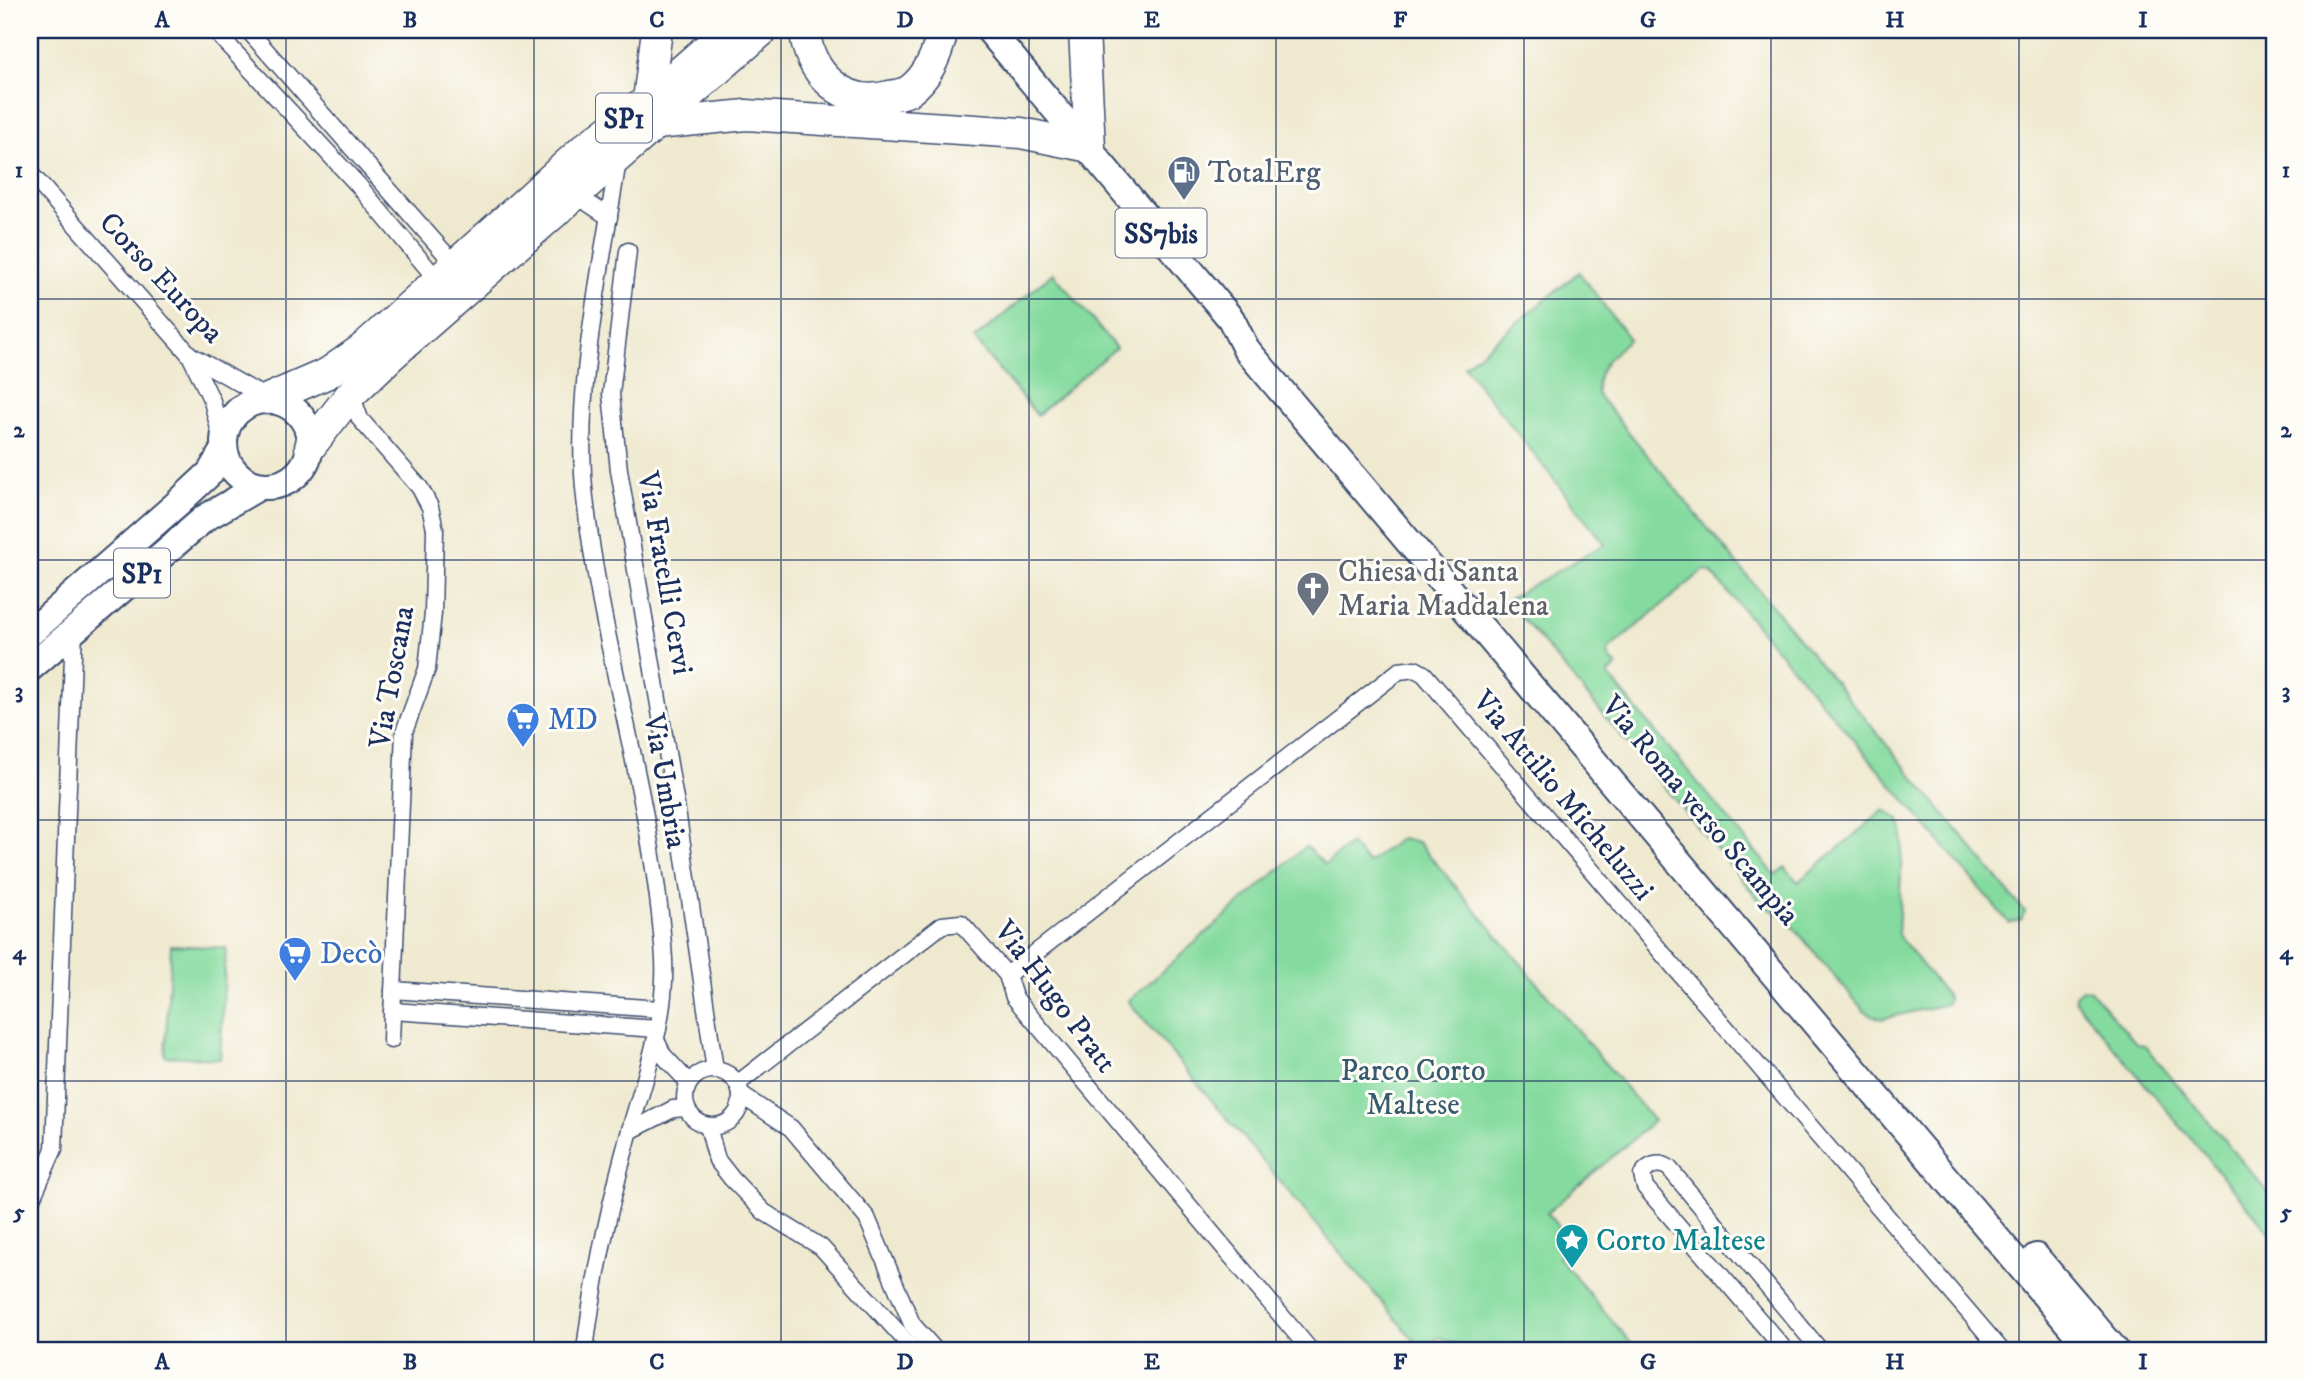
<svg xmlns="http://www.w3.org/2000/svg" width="2305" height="1380" font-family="'IM FELL DW Pica',serif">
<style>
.green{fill:#85db9f;stroke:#50857e;stroke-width:2}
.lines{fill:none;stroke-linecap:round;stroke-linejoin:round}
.street-casing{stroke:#3b4b6f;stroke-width:19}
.primary-casing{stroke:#3b4b6f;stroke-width:30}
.highway-casing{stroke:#3b4b6f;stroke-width:33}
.street{stroke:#fff;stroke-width:16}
.primary{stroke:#fff;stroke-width:26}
.highway{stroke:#fff;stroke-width:30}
.grid{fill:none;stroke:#1b2f5e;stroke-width:2;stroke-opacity:0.55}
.labels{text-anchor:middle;stroke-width:6;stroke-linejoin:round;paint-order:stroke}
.shield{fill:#fdfcf7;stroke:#5f6c8c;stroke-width:2}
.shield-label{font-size:28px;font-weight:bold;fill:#1b2f5e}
.service-label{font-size:30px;fill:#4e5e75;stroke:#fdfcf7;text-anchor:start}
.street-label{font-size:30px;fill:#1b2f5e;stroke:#fdfcf7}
.worship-label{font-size:30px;fill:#5b616d;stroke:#fdfcf7;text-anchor:start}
.shop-label{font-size:30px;fill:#366cbe;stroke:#fdfcf7;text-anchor:start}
.park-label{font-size:30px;fill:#365a6e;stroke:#fdfcf7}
.culture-label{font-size:30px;fill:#0d838f;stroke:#fdfcf7;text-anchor:start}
.neatline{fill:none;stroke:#1b2f5e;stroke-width:2.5}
.grid-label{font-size:23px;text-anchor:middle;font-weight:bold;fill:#1b2f5e}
</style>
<rect width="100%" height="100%" fill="#fdfcf7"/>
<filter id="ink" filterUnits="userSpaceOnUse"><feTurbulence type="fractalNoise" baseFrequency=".0143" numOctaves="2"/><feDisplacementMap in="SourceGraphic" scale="14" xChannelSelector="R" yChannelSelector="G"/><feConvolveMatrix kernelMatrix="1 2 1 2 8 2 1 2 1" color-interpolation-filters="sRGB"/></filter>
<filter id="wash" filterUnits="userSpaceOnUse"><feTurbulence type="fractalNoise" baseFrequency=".00686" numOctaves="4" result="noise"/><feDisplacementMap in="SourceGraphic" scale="28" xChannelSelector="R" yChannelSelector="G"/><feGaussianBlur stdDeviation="1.57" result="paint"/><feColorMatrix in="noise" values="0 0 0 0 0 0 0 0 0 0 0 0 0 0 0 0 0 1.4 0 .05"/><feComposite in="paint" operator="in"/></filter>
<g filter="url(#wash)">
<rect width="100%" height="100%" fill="#efe9cf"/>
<!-- green -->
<g class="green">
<path d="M 1579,272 L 1629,339 C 1611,356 1595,368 1597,394 L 2025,912 L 2021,920 L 2009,923 L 1711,572 L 1704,570 L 1608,650 L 1609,658 L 1617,666 L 1608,675 L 1775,875 L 1785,867 L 1798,882 L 1884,810 L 1898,819 L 1903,831 L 1898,935 L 1948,997 L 1947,1004 L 1881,1019 L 1864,1011 L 1783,915 L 1765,907 L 1507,600 L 1605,544 L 1464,366 Z"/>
<polygon points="1053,273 1116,348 1037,415 974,340"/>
<polygon points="1401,838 1418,842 1654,1121 1547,1213 1572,1244 1558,1257 1637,1350 1468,1350 1439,1337 1422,1350 1128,1001 1306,846 1325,865 1350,844 1368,863"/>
<polygon points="171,945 226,948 220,1059 165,1056"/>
<polygon points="2082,989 2090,990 2137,1044 2144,1045 2275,1200 2275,1239 2075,1001 2075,995"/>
</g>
</g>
<g filter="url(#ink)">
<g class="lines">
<defs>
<g id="street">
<polyline points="214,30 358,185 439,282"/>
<polyline points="248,30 457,267"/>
<polyline points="30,173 190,355 268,399"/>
<polyline points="576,195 609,217"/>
<polyline points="628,251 611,394 619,470 678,817 715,1070"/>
<polyline points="190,355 212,401 224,449"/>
<polyline points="351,394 360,419 420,488 430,507 435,529 433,613 427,669 404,732 391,1040"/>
<polyline points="1007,975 1399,671 1415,669 1424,674 2001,1350"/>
<polyline points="393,990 660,1009"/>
<polyline points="392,1011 658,1029"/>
<polyline points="657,1042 663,1055 689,1083"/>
<circle cx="713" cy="1098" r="28"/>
<polyline points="737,1084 942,925 961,923 1007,975 1014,997 1310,1350"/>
<polyline points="741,1095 791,1128 867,1218 912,1324 935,1350"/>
<polyline points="708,1126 717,1160 732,1179 764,1212 821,1247 914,1350"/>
<polyline points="630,1131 673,1109 686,1108"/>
<polyline points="30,1203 54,1149 74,630"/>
<path d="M 585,1350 C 594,1275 610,1203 630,1130 C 646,1074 667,1018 664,959 C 654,803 602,653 585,498 C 573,391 602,266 618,160"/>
<path d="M 1785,1350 L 1645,1187 L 1642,1175 C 1648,1165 1659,1161 1669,1168 L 1820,1350"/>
</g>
<g id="primary">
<polyline points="989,30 1231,319 1246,349 2091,1350"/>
<circle cx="267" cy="443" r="43"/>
<polyline points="30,633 179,502 210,473 224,449"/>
<polyline points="30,668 205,518 260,486"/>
<polyline points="2036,1257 2115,1350"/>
</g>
<g id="highway">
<path d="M 805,30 C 807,72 845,109 889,96 C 896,95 904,94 910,90 C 929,76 938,52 943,30"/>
<polyline points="648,100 657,30"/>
<polyline points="656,124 746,115 1021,133 1090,147 1084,30"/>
<polyline points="268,399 328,373 362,349 585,148 648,100 728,30"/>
<polyline points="310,447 351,394 392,355 763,30"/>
</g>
</defs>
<!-- street casing -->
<use href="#street" class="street-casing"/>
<!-- primary casing -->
<use href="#primary" class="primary-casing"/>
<!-- highway casing -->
<use href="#highway" class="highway-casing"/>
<!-- street -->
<use href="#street" class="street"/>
<!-- primary -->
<use href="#primary" class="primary"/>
<!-- highway -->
<use href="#highway" class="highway"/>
</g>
</g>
<!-- grid -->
<path class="grid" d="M 286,30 L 286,1350M 534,30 L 534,1350M 781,30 L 781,1350M 1029,30 L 1029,1350M 1276,30 L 1276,1350M 1524,30 L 1524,1350M 1771,30 L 1771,1350M 2019,30 L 2019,1350M 30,299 L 2275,299M 30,560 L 2275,560M 30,820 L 2275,820M 30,1081 L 2275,1081"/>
<!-- icons -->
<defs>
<symbol id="fuel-pin" viewBox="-11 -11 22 30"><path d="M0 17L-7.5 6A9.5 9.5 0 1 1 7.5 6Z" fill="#5c6f8a" stroke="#fdfcf7"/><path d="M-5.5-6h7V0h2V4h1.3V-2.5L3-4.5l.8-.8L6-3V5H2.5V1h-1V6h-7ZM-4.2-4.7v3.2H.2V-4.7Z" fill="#fff"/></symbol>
<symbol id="church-pin" viewBox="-11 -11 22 30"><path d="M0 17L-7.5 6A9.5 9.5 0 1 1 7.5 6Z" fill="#6b7280" stroke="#fdfcf7"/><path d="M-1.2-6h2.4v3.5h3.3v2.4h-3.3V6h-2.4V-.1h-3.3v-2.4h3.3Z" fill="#fff"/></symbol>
<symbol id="supermarket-pin" viewBox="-11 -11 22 30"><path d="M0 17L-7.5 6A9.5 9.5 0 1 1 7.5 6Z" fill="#3f7fe0" stroke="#fdfcf7"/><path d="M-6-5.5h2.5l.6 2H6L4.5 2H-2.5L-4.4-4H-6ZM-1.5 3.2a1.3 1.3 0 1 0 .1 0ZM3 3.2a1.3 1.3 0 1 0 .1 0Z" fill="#fff"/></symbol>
<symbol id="sight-pin" viewBox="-11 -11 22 30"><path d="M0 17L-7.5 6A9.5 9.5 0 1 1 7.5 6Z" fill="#0f9aa8" stroke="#fdfcf7"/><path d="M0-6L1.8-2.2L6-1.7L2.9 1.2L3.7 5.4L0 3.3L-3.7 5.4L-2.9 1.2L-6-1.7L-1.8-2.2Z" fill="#fff"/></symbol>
</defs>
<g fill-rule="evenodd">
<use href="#fuel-pin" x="1165" y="153" width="38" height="52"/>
<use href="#church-pin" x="1294" y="569" width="38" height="52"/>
<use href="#supermarket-pin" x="504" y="700" width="38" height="52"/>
<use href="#supermarket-pin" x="276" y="934" width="38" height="52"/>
<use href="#sight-pin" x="1553" y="1221" width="38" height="52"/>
</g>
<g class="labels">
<!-- shield labels -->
<g class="shield">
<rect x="596" y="93.5" width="56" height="49" rx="5"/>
<rect x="1115.5" y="208.5" width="91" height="49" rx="5"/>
<rect x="114" y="548.5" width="56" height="49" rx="5"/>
</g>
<g class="shield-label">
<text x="624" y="128">SP1</text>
<text x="1161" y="243">SS7bis</text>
<text x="142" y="583">SP1</text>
</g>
<!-- service labels -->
<g class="service-label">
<text x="1208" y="182">TotalErg</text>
</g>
<!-- street labels -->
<g class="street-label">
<text transform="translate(162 277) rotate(47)" y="10">Corso Europa</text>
<text transform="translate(666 573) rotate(80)" y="10">Via Fratelli Cervi</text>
<text transform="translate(391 677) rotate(-80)" y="10">Via Toscana</text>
<text transform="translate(666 781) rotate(80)" y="10">Via Umbria</text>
<text transform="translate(1564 795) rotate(50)" y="10">Via Attilio Micheluzzi</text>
<text transform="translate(1701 810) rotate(50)" y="10">Via Roma verso Scampia</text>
<text transform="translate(1056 996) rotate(53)" y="10">Via Hugo Pratt</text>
</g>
<!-- worship labels -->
<g class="worship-label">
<text x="1338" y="581">Chiesa di Santa<tspan x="1338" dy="34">Maria Maddalena</tspan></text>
</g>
<!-- shop labels -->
<g class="shop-label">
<text x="548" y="729">MD</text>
<text x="320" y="963">Decò</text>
</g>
<!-- park labels -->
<g class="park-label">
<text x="1413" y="1080">Parco Corto<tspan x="1413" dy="34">Maltese</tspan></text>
</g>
<!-- culture labels -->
<g class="culture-label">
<text x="1596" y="1250">Corto Maltese</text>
</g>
</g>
<!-- margin -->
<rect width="2305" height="1380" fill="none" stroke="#fdfcf7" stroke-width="77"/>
<rect x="38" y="38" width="2228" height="1304" class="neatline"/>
<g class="grid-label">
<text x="162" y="27">A</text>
<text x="410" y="27">B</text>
<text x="657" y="27">C</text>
<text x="905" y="27">D</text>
<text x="1152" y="27">E</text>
<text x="1400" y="27">F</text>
<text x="1648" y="27">G</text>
<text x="1895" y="27">H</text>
<text x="2143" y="27">I</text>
<text x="19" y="177">1</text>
<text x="2286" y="177">1</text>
<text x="19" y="437">2</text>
<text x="2286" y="437">2</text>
<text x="19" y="698">3</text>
<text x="2286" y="698">3</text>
<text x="19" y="959">4</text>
<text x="2286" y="959">4</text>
<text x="19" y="1219">5</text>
<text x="2286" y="1219">5</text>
<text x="162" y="1369">A</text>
<text x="410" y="1369">B</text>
<text x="657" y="1369">C</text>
<text x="905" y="1369">D</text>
<text x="1152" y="1369">E</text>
<text x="1400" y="1369">F</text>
<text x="1648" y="1369">G</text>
<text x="1895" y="1369">H</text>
<text x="2143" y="1369">I</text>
</g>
</svg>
